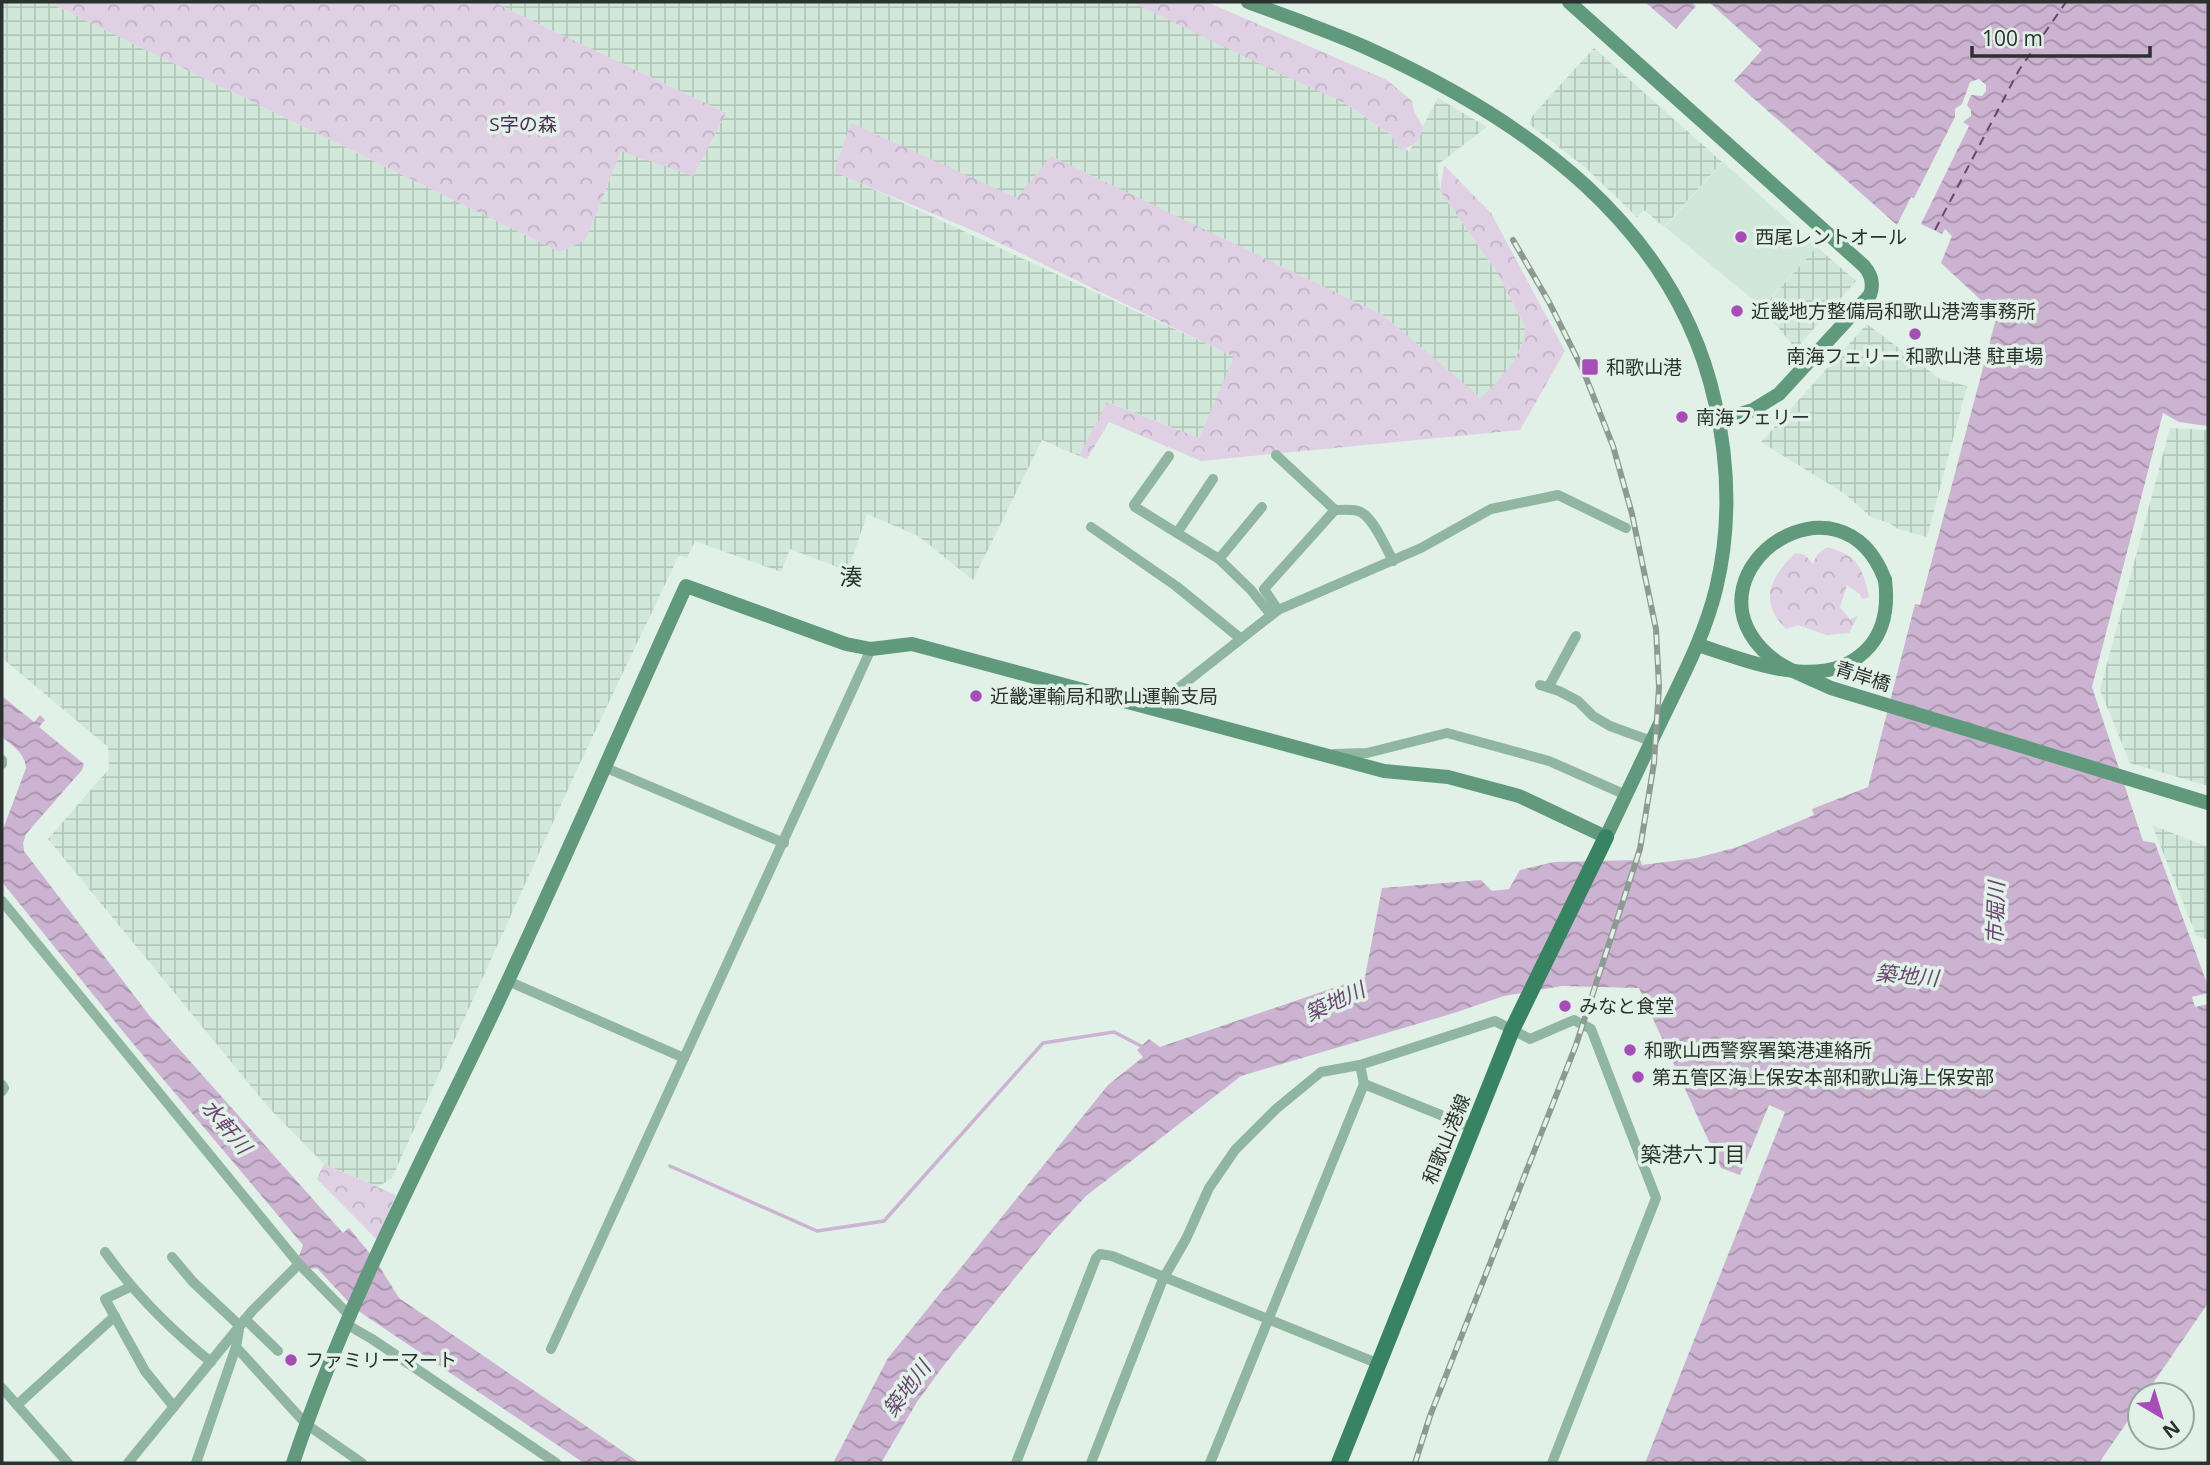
<svg xmlns="http://www.w3.org/2000/svg" width="2210" height="1465" font-family="'Open Sans','Noto Sans JP',sans-serif">
<style>
.built{fill:#d0e7da}
.industrial{fill:url(#industrial-grid)}
.forest{fill:url(#forest-crowns)}
.water{fill:url(#water-waves)}
.lines{fill:none;stroke-linecap:round;stroke-linejoin:round}
.stream{stroke:#ccb3d1;stroke-width:3.5}
.ferry{stroke:#694670;stroke-width:2;stroke-dasharray:9 7;stroke-linecap:butt}
.street{stroke:#90b5a1;stroke-width:10}
.secondary{stroke:#60997c;stroke-width:14}
.primary{stroke:#388462;stroke-width:16}
.rail-casing{stroke:#8d9992;stroke-width:6}
.rail{stroke:#e1f1e8;stroke-width:3.5;stroke-dasharray:10;stroke-linecap:butt}
.secondary-bridge{stroke:#60997c;stroke-width:14}
.poi-dot{fill:#a74db8;stroke:#e1f1e8;stroke-width:2.5}
.labels{text-anchor:middle;stroke-width:7;stroke-linejoin:round;paint-order:stroke}
.park-label{font-size:19px;fill:#4d2b53;stroke:#e1f1e8}
.poi-label{font-size:19px;fill:#2b312e;stroke:#e1f1e8;text-anchor:start}
.street-label{font-size:19px;fill:#2b312e;stroke:#e1f1e8}
.water-label{font-size:21px;font-style:italic;fill:#694670;stroke:#e1f1e8}
.neighbourhood-label{font-size:21px;fill:#29352e;stroke:#e1f1e8}
.quarter-label{font-size:23px;fill:#29352e;stroke:#e1f1e8}
</style>
<defs>
<pattern id="industrial-grid" width="8" height="8" patternUnits="userSpaceOnUse" patternTransform="scale(1.75)"><rect width="8" height="8" fill="#d0e7da"/><path d="M0 4h8M4 0v8" fill="none" stroke="#b3c7bb"/></pattern>
<pattern id="forest-crowns" width="20" height="18" patternUnits="userSpaceOnUse" patternTransform="scale(1.75)"><rect width="20" height="18" fill="#e0d0e3"/><path d="M2 6a3 3 0 1 1 6 0M12 15a3 3 0 1 1 6 0" fill="none" stroke="#c0b3c3"/></pattern>
<pattern id="water-waves" width="16" height="10" patternUnits="userSpaceOnUse" patternTransform="scale(1.75)"><rect width="16" height="10" fill="#ccb3d1"/><path d="M0 5q4-4 8 0t8 0" fill="none" stroke="#a692aa"/></pattern>
</defs>
<rect width="100%" height="100%" fill="#e1f1e8"/>
<!-- built -->
<polygon class="built" points="1723,162 1817,247 1762,307 1665,227"/>
<!-- industrial -->
<g class="industrial">
<polygon points="2,2 48,2 560,252 586,239 621,151 726,113 493,2 1139,2 1345,103 1390,134 1409,152 1438,98 1487,127 1437,165 1440,191 1497,272 1525,327 1525,337 1509,372 1481,399 1383,315 1052,157 1017,198 834,171 1235,357 1199,438 1108,402 1079,456 1042,440 973,580 918,536 867,514 848,571 790,549 781,572 695,541 687,558 679,555 579,765 392,1178 378,1187 324,1164 269,1108 48,839 109,769 108,747 2,658"/>
<polygon points="1594,48 1722,162 1664,227 1644,210 1637,217 1586,168 1529,124 1533,115"/>
<polygon points="1817,247 1856,281 1796,349 1762,308"/>
<polygon points="1867,324 1940,379 1967,386 1927,537 1898,529 1889,523 1871,517 1845,494 1761,442"/>
<polygon points="2170,428 2208,430 2208,786 2130,763 2100,690"/>
<polygon points="2152,825 2208,847 2208,940 2196,935"/>
</g>
<!-- forest -->
<g class="forest">
<polygon points="48,2 493,2 726,113 693,176 621,151 586,239 560,252"/>
<path d="M 1132,2 L 1207,2 L 1387,80 L 1412,101 L 1414,111 L 1423,127 C 1420,141 1414,146 1400,150 L 1390,134 L 1345,103 L 1268,68 Z"/>
<path d="M 851,123 L 1017,198 L 1051,156 L 1383,315 L 1481,398 C 1499,380 1525,355 1525,327 L 1497,272 L 1440,191 L 1444,165 L 1491,213 L 1565,351 L 1520,430 L 1201,461 L 1109,422 L 1087,459 L 1079,456 L 1107,402 L 1199,438 L 1234,357 L 981,234 L 834,172 Z"/>
<path d="M 1827,547 C 1857,555 1863,567 1869,597 L 1862,599 L 1860,594 L 1847,585 L 1840,607 L 1850,619 L 1858,616 L 1849,633 L 1826,635 L 1798,625 L 1786,629 C 1758,601 1770,578 1795,553 L 1805,555 L 1813,564 L 1817,555 Z"/>
<polygon points="324,1164 396,1195 377,1240 317,1179"/>
</g>
<!-- water -->
<g class="water">
<polygon points="1645,2 1695,2 1693,4 1696,6 1676,29"/>
<polygon points="1709,2 2208,2 2208,426 2179,422 2163,413 2092,687 2143,841 2155,843 2208,986 2208,993 2192,997 2195,1007 2208,1004 2208,1303 2145,1395 2140,1395 2140,1403 2099,1463 1645,1463 1785,1112 1769,1105 1740,1175 1721,1168 1639,988 1562,986 1504,996 1454,1013 1241,1076 1086,1196 1049,1236 944,1365 917,1402 881,1463 833,1463 888,1358 1108,1085 1143,1057 1137,1050 1149,1039 1160,1047 1365,977 1382,888 1481,880 1492,891 1509,889 1520,870 1554,862 1640,860 1642,865 1696,858 1738,847 1814,815 1812,809 1868,787 1915,604 1920,605 1997,315 1941,263 1952,236 1945,229 1942,234 1921,224 1969,126 1963,122 1971,116 1971,110 1967,105 1971,95 1982,96 1986,91 1986,85 1979,79 1970,82 1962,104 1955,109 1955,117 1914,198 1911,197 1897,225 1734,81 1762,50"/>
<path d="M 2,696 L 34,722 L 40,715 L 45,720 L 39,727 L 84,764 L 82,770 L 26,834 L 23,843 L 24,851 L 149,1015 L 343,1233 L 349,1228 L 376,1261 L 399,1298 L 640,1463 L 584,1463 L 354,1308 L 317,1268 L 309,1269 L 299,1256 L 303,1245 L 125,1034 L 2,882 L 2,832 L 26,768 C 25,753 13,746 2,737 Z"/>
</g>
<g class="lines">
<!-- stream -->
<polyline class="stream" points="670,1166 817,1231 884,1221 1043,1043 1114,1032 1143,1047"/>
<!-- ferry -->
<polyline class="ferry" points="1935,230 2019,70 2066,2"/>
<!-- street -->
<g class="street">
<path d="M 1276,455 L 1335,510 C 1343,510 1351,509 1358,511 C 1372,514 1386,548 1393,561"/>
<polyline points="1169,456 1134,505 1135,507 1219,559 1251,590 1271,615"/>
<polyline points="1091,527 1176,586 1240,638"/>
<polyline points="1177,533 1213,479"/>
<polyline points="1219,559 1262,507"/>
<polyline points="1278,610 1264,589 1335,510"/>
<polyline points="1540,685 1559,691 1578,701 1593,716 1610,726 1651,741"/>
<polyline points="1549,686 1576,636"/>
<polyline points="1153,708 1278,610 1421,548 1491,509 1558,495 1626,528"/>
<polyline points="1334,754 1367,753 1447,733 1549,761 1626,795"/>
<polyline points="2,760 2,764"/>
<polyline points="604,767 784,843"/>
<polyline points="2,901 299,1264 349,1315"/>
<polyline points="508,981 684,1058"/>
<polyline points="1360,1065 1364,1084 1473,1128"/>
<polyline points="2,1085 4,1088 2,1091"/>
<path d="M 105,1252 C 135,1294 171,1330 211,1362"/>
<polyline points="172,1257 193,1282 240,1326"/>
<polyline points="130,1287 105,1299 145,1371 174,1407"/>
<polyline points="245,1319 278,1351"/>
<polyline points="346,1324 372,1339 556,1463"/>
<polyline points="239,1330 236,1347 306,1424 362,1463"/>
<polyline points="551,1349 871,649"/>
<polyline points="2,1388 68,1463"/>
<polyline points="17,1405 115,1316"/>
<polyline points="128,1463 252,1311 299,1264"/>
<polyline points="196,1463 236,1347"/>
<polyline points="1016,1463 1096,1258 1100,1254 1112,1256 1379,1364"/>
<polyline points="1091,1463 1163,1279 1186,1239 1209,1188 1235,1150 1276,1109 1321,1072 1360,1065 1495,1021 1530,1039 1574,1020 1591,1029 1656,1198 1552,1463"/>
<polyline points="1210,1463 1364,1084"/>
</g>
<!-- secondary -->
<g class="secondary">
<path d="M 1569,2 L 1864,266 C 1871,274 1874,284 1870,295 L 1779,394 L 1753,410 L 1719,421"/>
<path d="M 1698,645 C 1749,661 1827,696 1870,646 C 1886,627 1888,604 1885,580"/>
<path d="M 293,1463 C 344,1309 420,1165 490,1019 C 558,876 620,731 686,586 L 846,644 L 871,649 L 912,644 L 1384,771 L 1448,777 L 1519,796 L 1606,837 C 1627,793 1647,750 1668,707 C 1687,668 1706,630 1716,589 C 1731,527 1729,464 1715,402 C 1676,225 1524,119 1367,48 C 1329,31 1288,17 1248,2"/>
</g>
<!-- primary -->
<polyline class="primary" points="1339,1463 1512,1030 1606,837"/>
<defs>
<polyline id="rail" points="1415,1463 1430,1416 1576,1045 1640,849 1654,763 1659,687 1656,629 1632,514 1613,446 1583,370 1549,302 1513,240"/>
</defs>
<!-- rail casing -->
<use href="#rail" class="rail-casing"/>
<!-- rail -->
<use href="#rail" class="rail"/>
<!-- secondary-bridge -->
<path class="secondary-bridge" d="M 1885,580 C 1841,463 1686,568 1762,649 C 1779,668 1808,677 1831,688 L 2208,803"/>
</g>
<!-- markers -->
<g class="poi-dot">
<circle cx="1741" cy="237" r="7"/>
<circle cx="1737" cy="311" r="7"/>
<circle cx="1915" cy="334" r="7"/>
<rect x="1581" y="358" width="18" height="18" rx="3.5"/>
<circle cx="1682" cy="417" r="7"/>
<circle cx="976" cy="696" r="7"/>
<circle cx="1565" cy="1006" r="7"/>
<circle cx="1630" cy="1050" r="7"/>
<circle cx="1638" cy="1077" r="7"/>
<circle cx="291" cy="1360" r="7"/>
</g>
<g class="labels">
<!-- park labels -->
<g class="park-label">
<text x="523" y="131">S字の森</text>
</g>
<!-- poi labels -->
<g class="poi-label">
<text x="1755" y="244">西尾レントオール</text>
<text x="1751" y="318">近畿地方整備局和歌山港湾事務所</text>
<text x="1915" y="363" text-anchor="middle">南海フェリー 和歌山港 駐車場</text>
<text x="1606" y="374">和歌山港</text>
<text x="1696" y="424">南海フェリー</text>
<text x="990" y="703">近畿運輸局和歌山運輸支局</text>
<text x="1579" y="1013">みなと食堂</text>
<text x="1644" y="1057">和歌山西警察署築港連絡所</text>
<text x="1652" y="1084">第五管区海上保安本部和歌山海上保安部</text>
<text x="305" y="1367">ファミリーマート</text>
</g>
<!-- street labels -->
<g class="street-label">
<text transform="translate(1863 676) rotate(18)" y="7">青岸橋</text>
<text transform="translate(1446 1139) rotate(-68)" y="7">和歌山港線</text>
</g>
<!-- water labels -->
<g class="water-label">
<text transform="translate(1996 913) rotate(-88)" y="7">市堀川</text>
<text transform="translate(1907 976) rotate(5)" y="7">築地川</text>
<text transform="translate(1335 1002) rotate(-25)" y="7">築地川</text>
<text transform="translate(226 1127) rotate(50)" y="7">水軒川</text>
<text transform="translate(907 1389) rotate(-53)" y="7">築地川</text>
</g>
<!-- neighbourhood labels -->
<g class="neighbourhood-label">
<text x="1693" y="1162">築港六丁目</text>
</g>
<!-- quarter labels -->
<g class="quarter-label">
<text x="851" y="585">湊</text>
</g>
</g>
<!-- border -->
<rect width="2210" height="1465" fill="none" stroke="#2b312e" stroke-width="7"/>
<!-- north arrow -->
<g transform="translate(2161 1416) rotate(142)"><circle r="33" fill="#e1f1e8" stroke="#98a49e" stroke-width="2"/>
<path d="M0-5L12 26L0 18L-12 26Z" fill="#a74db8"/>
<text y="-10" font-size="19" font-weight="bold" text-anchor="middle" fill="#2b312e">N</text>
</g>
<!-- scale -->
<path d="M1972 46v10h178v-10" fill="none" stroke="#2b312e" stroke-width="3.5"/>
<text x="1982" y="46" font-size="21" fill="#2b312e" stroke="#e1f1e8" stroke-width="5" paint-order="stroke">100 m</text>
</svg>
